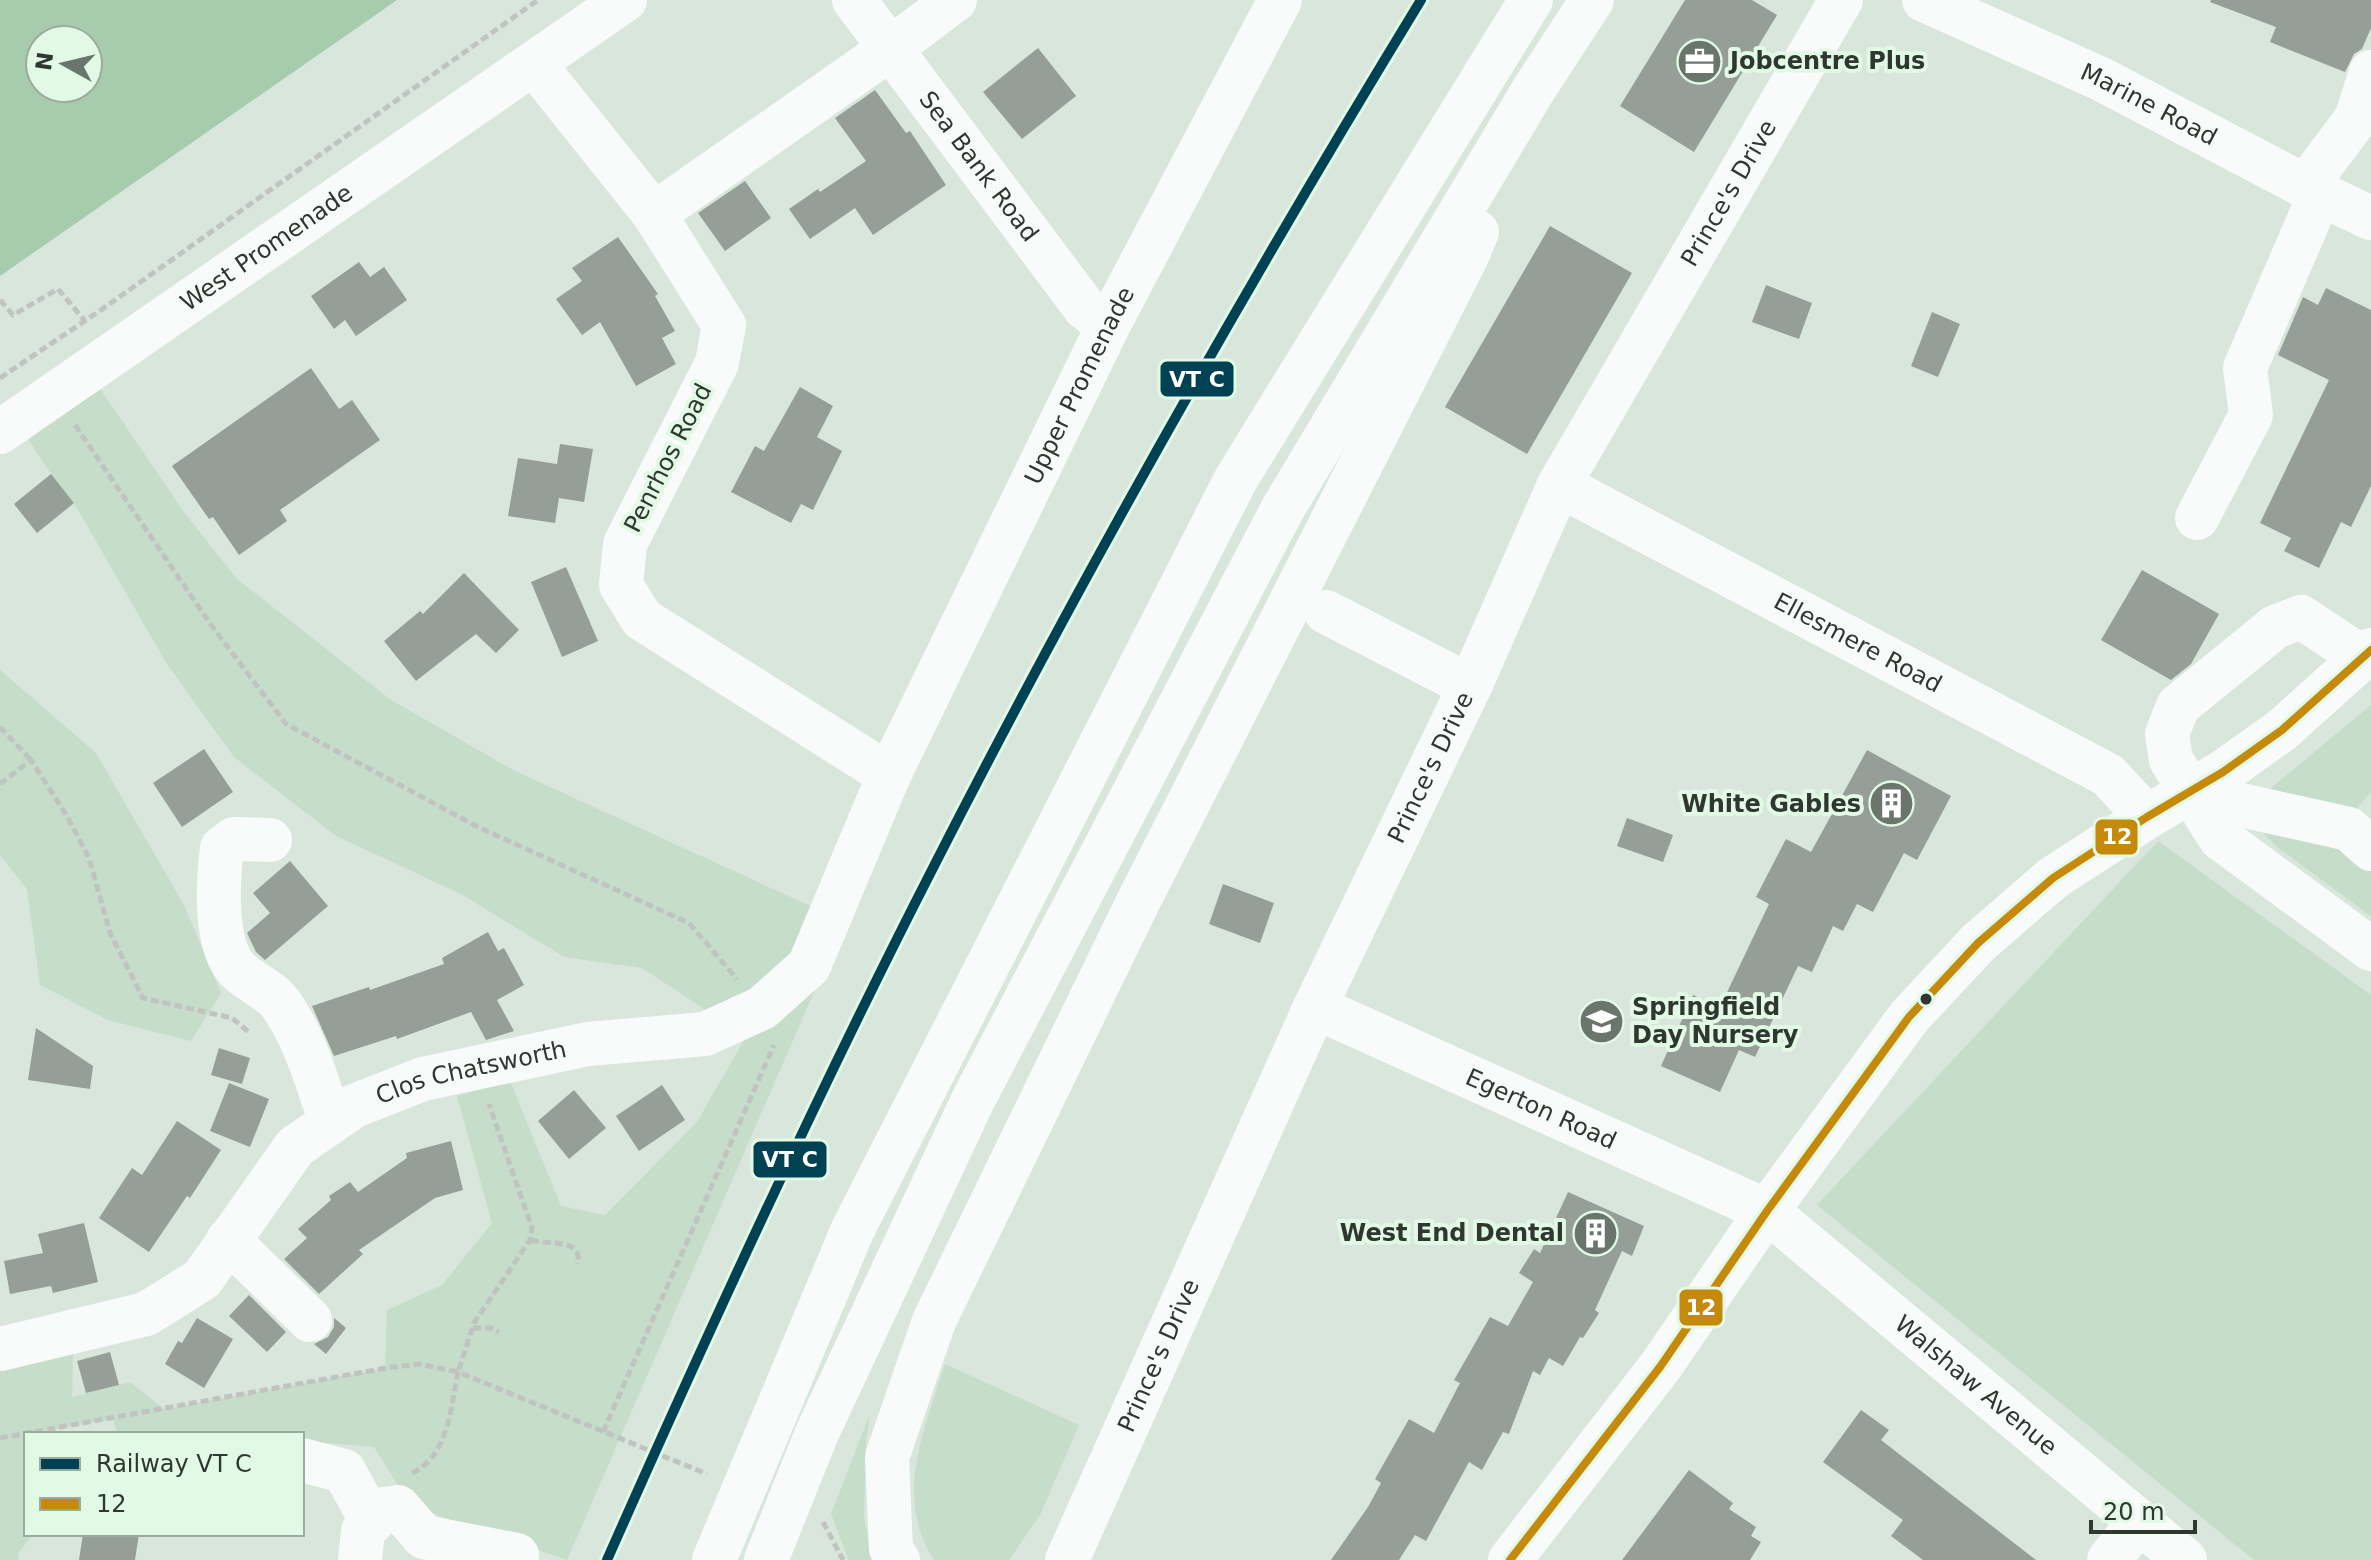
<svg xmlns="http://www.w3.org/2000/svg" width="2371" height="1560" font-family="'DejaVu Sans',sans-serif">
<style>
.green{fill:#c5ddc9}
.water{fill:#a6cbad;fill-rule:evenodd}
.building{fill:#959f97}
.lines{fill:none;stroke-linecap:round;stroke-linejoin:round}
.path{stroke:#bfc4c0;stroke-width:5;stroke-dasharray:8 4;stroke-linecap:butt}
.minor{stroke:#f9fbfa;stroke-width:44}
.major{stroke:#f9fbfa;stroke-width:44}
.highway{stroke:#f9fbfa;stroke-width:44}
.bus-1-casing{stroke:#e1f9e5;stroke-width:14}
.bus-1{stroke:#c58a0c;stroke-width:8}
.rail-1-casing{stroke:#e1f9e5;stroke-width:16}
.rail-1{stroke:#004153;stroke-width:10}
.bus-dot{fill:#2f3830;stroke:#e1f9e5;stroke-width:3}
.labels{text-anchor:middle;stroke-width:8;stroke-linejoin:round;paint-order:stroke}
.poi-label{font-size:24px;font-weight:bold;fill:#2f3830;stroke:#e1f9e5;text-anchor:start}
.street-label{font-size:24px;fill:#2f3830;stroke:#e1f9e5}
.line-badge{stroke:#e1f9e5;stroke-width:3}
.badge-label{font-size:22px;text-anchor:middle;font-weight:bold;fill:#fff}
</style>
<rect width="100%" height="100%" fill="#d9e6dc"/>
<!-- green -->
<g class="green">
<polygon points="88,371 186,515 237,579 391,700 515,771 830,915 821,976 567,1560 411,1506 374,1447 302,1441 302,1434 117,1434 113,1419 56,1429 57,1434 26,1434 26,1534 33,1534 19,1552 18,1560 0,1560 0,1349 73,1354 72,1397 130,1382 164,1409 385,1368 387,1310 442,1285 492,1223 457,1096 510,1081 561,1206 605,1215 697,1122 762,1009 712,1014 642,968 564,957 461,894 336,836 234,757 167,664 74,503 51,474 16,421"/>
<polygon points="0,670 96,753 184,905 221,993 191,1041 108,1020 40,985 27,889 0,855"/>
<polygon points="2371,705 2371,791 2350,818 2371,864 2371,916 2277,847 2256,826 2259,798"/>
<polygon points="2158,841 2371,995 2371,1560 2254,1560 1817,1205"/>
<path d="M 945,1364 L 1079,1425 L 1040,1515 L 1009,1560 L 934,1560 C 893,1498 925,1428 945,1364 Z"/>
<polygon points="870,1414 866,1440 864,1516 872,1560 849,1560 831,1514"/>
</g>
<!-- water -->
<path class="water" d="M 0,0 L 397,0 L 0,276 ZM 40,40 L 88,40 L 88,88 L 40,88 Z"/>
<!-- building -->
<g class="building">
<polygon points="1685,0 1752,0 1777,15 1694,152 1620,106"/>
<polygon points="2211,0 2371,0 2371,28 2362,49 2354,54 2345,72 2270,42 2276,27 2210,2"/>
<polygon points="1038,48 1076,96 1022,139 983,92"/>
<polygon points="875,90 906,133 910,131 946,185 873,235 855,208 810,239 789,209 818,189 820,192 866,161 835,118"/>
<polygon points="745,181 771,218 725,251 698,213"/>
<polygon points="1550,226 1632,273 1527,454 1445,407"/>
<polygon points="618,237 658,294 655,296 675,331 662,338 676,364 636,386 600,322 582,335 556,299 582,281 572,268"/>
<polygon points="359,262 370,277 384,267 407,300 356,336 345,320 334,329 311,296"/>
<polygon points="1766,285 1812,303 1799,339 1752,322"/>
<polygon points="2326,288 2371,310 2371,486 2351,527 2341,522 2319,568 2284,551 2291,538 2260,523 2329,380 2278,355 2303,297 2318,305"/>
<polygon points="1932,312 1960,324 1938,377 1911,366"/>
<polygon points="311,368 339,409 352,400 380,440 280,510 287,521 239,555 213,517 209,519 172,466"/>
<polygon points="800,387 833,406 817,437 842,451 813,510 801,504 791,523 731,492 755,446 764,451"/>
<polygon points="560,444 593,449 584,502 559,498 555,523 508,516 518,458 557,464"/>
<polygon points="51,474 74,503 37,533 14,504"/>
<polygon points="566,567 598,641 562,657 531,582"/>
<polygon points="2142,570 2219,614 2191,664 2171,680 2101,640"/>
<polygon points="464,573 519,630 496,653 476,634 416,681 384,641 420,611 423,614"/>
<polygon points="204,749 233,792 182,827 153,783"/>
<polygon points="1867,750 1951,796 1917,860 1904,853 1873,912 1857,904 1843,931 1833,926 1812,972 1798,966 1755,1057 1739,1050 1720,1092 1661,1066 1693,995 1720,1007 1769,904 1756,897 1786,839 1811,852"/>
<polygon points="1627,818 1673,835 1663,862 1617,846"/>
<polygon points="290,861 328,906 265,960 256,952 247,933 270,913 253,893"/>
<polygon points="1223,884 1274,903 1260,943 1209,924"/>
<polygon points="488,932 498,951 504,948 524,985 497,1000 514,1031 486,1040 471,1012 397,1039 396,1036 334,1056 312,1006 369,987 370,990 444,964 442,958"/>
<polygon points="36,1028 93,1066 90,1089 28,1080"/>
<polygon points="219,1048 250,1058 242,1084 211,1075"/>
<polygon points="229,1083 269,1099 250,1147 210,1131"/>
<polygon points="662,1085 685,1120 639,1151 616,1116"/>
<polygon points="574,1090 606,1128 569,1159 538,1121"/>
<polygon points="177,1121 221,1150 190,1198 187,1196 149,1252 99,1218 132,1168 142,1175"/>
<polygon points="451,1141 463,1190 435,1198 359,1250 363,1254 319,1294 284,1259 307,1238 298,1229 331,1200 329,1196 350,1182 358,1192 407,1158 406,1153"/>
<polygon points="1568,1192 1644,1226 1632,1256 1622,1251 1595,1310 1599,1313 1583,1338 1580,1337 1563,1366 1549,1358 1540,1375 1533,1371 1509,1434 1503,1432 1482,1470 1469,1462 1426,1541 1415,1535 1399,1560 1331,1560 1368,1507 1381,1483 1375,1479 1409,1419 1434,1433 1460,1383 1454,1380 1490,1317 1508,1326 1533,1282 1519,1273 1534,1249 1540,1253"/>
<polygon points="84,1223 98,1282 53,1293 51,1286 10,1294 4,1261 43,1253 38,1234"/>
<polygon points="249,1295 286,1332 267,1352 229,1316"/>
<polygon points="197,1318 233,1339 204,1388 165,1364 178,1341 182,1343"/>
<polygon points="334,1318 346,1328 326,1354 314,1344 328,1337 334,1327"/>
<polygon points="110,1352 119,1385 86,1393 77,1361"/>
<polygon points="1861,1410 1889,1430 1881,1440 2036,1560 1923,1560 1891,1536 1903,1520 1823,1462"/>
<polygon points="1689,1470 1733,1503 1729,1509 1756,1527 1751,1536 1761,1542 1750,1560 1622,1560"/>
<polygon points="83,1534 139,1534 135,1560 79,1560"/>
</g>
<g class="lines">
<!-- path -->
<g class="path">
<polyline points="0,300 13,315 58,289 85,321"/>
<polyline points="0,378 101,310 538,0"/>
<polyline points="75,425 211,625 286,724 478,827 689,923 737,979"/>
<polyline points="0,727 31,760"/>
<polyline points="0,784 31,760 67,816 89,858 110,933 143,998 232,1018 250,1033"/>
<path d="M 531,1240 C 550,1246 582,1237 578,1264"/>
<polyline points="473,1328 491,1328 499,1332"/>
<polyline points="603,1432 774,1045"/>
<polyline points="0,1438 386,1368 419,1364 458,1372 474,1323 530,1240 532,1228 489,1104"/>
<path d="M 412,1473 C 448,1457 451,1407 458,1372 L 707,1474"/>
<polyline points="823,1522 843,1560"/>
</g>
<!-- minor -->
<g class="minor">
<path id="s1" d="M 854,0 L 1085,308 L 1108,326"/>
<path id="s2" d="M 1924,0 L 2101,79 L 2320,194 L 2371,218"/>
<polyline points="534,64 654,214 724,325 717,363 625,544 621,585 642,619 889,775"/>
<polyline points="2305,187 2356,119 2371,72"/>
<polyline points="654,214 890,49 955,0"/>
<path id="s3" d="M 0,432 L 625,0"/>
<path id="s4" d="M 1559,485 L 2108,775 L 2147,817"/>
<polyline points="2197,518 2251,415 2245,368 2320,194"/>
<polyline points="1326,612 1470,686"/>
<polyline points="2363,658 2301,617 2275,627 2178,706 2167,734 2171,760 2220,838 2371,949"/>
<polyline points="2210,822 2241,805 2349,829 2371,849"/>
<path d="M 270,840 L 234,839 L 222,848 C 218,880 214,942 236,968 C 248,982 269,988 280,1003 C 305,1037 317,1083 331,1122"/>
<path id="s5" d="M 1315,1007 L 1767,1211 L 2185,1560"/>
<polyline points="228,1240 310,1320"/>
<path id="s6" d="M 0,1349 L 146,1314 L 202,1279 L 295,1147 L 354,1106 L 423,1079 L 588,1044 L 705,1034 L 762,1008 L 809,966 L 889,775 L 1108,326 L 1280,0"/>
<polyline points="302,1460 344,1471 372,1522"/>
<polyline points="398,1507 424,1537 517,1555"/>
<polyline points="360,1560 363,1531 384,1509 394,1508"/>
<polyline points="2109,1560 2139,1522"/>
</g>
<!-- major -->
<g class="major">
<path id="s7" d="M 1067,1560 L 1315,1007 L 1470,686 L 1559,485 L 1841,0"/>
<polyline points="1510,1560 1660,1367 1767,1211 1909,1017 1978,943 2053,878 2147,817 2223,772 2282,730 2371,650"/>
</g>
<!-- highway -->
<g class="highway">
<polyline points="714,1560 853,1229 1236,479 1531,0"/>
<polyline points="766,1560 817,1433 973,1100 1282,510 1534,89 1592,0"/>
<polyline points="898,1560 891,1549 887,1457 934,1321 1138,902 1467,256 1477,232"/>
</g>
<defs>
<polyline id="bus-1" points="1510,1560 1660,1367 1767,1211 1909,1017 1978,943 2053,878 2147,817 2223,772 2282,730 2371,650"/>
</defs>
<!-- bus-1 casing -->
<use href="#bus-1" class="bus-1-casing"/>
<!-- bus-1 -->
<use href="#bus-1" class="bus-1"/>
<defs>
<path id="rail-1" d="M 607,1560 C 711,1325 818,1092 935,864 C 1085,570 1249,282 1421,0"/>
</defs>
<!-- rail-1 casing -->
<use href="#rail-1" class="rail-1-casing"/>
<!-- rail-1 -->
<use href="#rail-1" class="rail-1"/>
</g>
<!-- icons -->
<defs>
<symbol id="office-disc" viewBox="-11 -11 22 22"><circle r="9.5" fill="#6a756c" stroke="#e1f9e5"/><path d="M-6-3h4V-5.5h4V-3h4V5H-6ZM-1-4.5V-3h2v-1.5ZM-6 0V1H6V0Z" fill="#fff"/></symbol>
<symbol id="building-disc" viewBox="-11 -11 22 22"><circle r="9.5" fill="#6a756c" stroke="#e1f9e5"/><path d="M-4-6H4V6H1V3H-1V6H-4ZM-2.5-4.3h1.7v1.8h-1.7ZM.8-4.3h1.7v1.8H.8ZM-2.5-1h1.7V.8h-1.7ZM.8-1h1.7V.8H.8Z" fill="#fff"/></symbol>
<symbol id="school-disc" viewBox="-11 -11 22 22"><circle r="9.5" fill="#6a756c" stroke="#e1f9e5"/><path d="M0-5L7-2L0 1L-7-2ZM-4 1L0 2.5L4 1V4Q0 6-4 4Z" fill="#fff"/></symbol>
</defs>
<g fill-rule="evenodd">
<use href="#office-disc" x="1674" y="36" width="51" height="51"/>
<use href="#building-disc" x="1866" y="778" width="51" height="51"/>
<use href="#school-disc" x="1576" y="996" width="51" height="51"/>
<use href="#building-disc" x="1570" y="1208" width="51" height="51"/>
</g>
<!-- markers -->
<circle class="bus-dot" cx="1926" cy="999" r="7"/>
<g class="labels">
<!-- poi labels -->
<g class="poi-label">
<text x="1730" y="69">Jobcentre Plus</text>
<text x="1861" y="812" text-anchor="end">White Gables</text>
<text x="1632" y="1015">Springfield<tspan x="1632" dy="28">Day Nursery</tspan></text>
<text x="1564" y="1241" text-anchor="end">West End Dental</text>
</g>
<!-- street labels -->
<g class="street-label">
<text dy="8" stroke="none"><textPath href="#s2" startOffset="248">Marine Road</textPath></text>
<text dy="8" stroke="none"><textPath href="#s1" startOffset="208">Sea Bank Road</textPath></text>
<text dy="8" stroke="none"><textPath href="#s7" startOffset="1520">Prince's Drive</textPath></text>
<text dy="8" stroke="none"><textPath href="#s3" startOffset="324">West Promenade</textPath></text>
<text dy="8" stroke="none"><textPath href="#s6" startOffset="1576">Upper Promenade</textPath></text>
<text transform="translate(668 458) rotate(-63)" y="8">Penrhos Road</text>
<text dy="8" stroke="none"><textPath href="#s4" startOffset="338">Ellesmere Road</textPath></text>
<text dy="8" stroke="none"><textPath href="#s7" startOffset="872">Prince's Drive</textPath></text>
<text dy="8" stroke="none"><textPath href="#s6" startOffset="572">Clos Chatsworth</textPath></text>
<text dy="8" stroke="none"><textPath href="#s5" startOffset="248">Egerton Road</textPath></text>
<text dy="8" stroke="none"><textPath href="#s7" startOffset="224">Prince's Drive</textPath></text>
<text dy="8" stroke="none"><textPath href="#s5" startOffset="768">Walshaw Avenue</textPath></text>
</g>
</g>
<g class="line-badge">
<rect x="1159" y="360" width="76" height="38" rx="8" fill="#004153"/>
<rect x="2094" y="818" width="45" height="38" rx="8" fill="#c58a0c"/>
<rect x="752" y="1140" width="76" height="39" rx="8" fill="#004153"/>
<rect x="1678" y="1288" width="46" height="39" rx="8" fill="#c58a0c"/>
</g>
<g class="badge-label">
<text x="1197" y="387">VT C</text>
<text x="2117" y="844">12</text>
<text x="790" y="1167">VT C</text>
<text x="1701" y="1315">12</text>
</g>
<!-- legend -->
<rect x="24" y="1432" width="280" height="104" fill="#e1f9e5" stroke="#9aac9d" stroke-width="2"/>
<rect x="40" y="1458" width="40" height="12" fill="#004153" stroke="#9aac9d" stroke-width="2"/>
<text x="96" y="1472" font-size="24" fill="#2f3830">Railway VT C</text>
<rect x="40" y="1498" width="40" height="12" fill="#c58a0c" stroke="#9aac9d" stroke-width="2"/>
<text x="96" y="1512" font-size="24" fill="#2f3830">12</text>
<!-- north arrow -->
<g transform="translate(64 64) rotate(278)"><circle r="38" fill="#e1f9e5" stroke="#9aac9d" stroke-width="2"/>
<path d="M0-6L14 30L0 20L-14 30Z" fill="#6a756c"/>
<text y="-12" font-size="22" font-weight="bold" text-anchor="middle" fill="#2f3830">N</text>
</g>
<!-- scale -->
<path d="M2091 1520v12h104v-12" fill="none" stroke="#2f3830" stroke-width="4"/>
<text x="2103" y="1520" font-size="24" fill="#2f3830" stroke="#e1f9e5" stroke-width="6" paint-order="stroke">20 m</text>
</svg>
